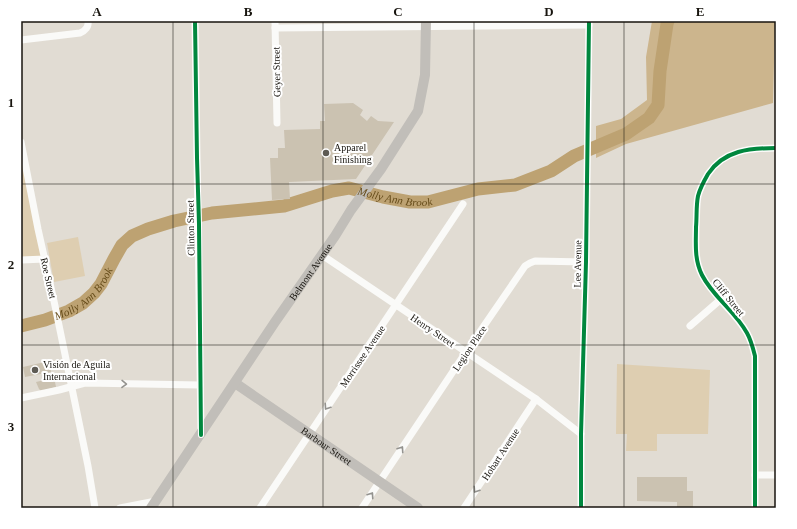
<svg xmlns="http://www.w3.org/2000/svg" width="797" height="529" font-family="'Times New Roman',serif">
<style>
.green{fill:#deceb1}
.forest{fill:#ccb58d}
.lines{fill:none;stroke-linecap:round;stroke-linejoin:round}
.river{stroke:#bda272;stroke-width:13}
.building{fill:#cbc2b1}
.street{stroke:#fafaf8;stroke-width:7}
.secondary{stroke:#c1beb9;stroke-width:10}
.cycleway-casing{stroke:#fff;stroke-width:6}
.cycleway{stroke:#00873e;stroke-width:4}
.oneway{stroke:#94938f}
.grid{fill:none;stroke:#18150f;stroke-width:1;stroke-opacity:0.55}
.poi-dot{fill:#5e5b54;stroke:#fff;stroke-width:1.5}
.labels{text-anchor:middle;stroke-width:4;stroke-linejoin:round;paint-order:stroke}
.street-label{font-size:10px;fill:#18150f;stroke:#fff}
.poi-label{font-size:10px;fill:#18150f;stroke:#fff;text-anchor:start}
.water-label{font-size:11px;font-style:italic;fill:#654b19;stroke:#fff}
.neatline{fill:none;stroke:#18150f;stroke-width:1.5}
.grid-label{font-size:13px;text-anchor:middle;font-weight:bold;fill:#18150f}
</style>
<rect width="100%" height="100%" fill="#e1dcd3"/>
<!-- green -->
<g class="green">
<polygon points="21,143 44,259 21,260"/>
<polygon points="78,237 85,276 54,282 47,243"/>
<polygon points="617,364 710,370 708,434 657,434 657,451 626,451 627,434 616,434"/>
</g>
<!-- forest -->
<polygon class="forest" points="652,21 775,21 773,103 626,144 596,158 596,126 621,119 647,100 646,57"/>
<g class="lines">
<!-- river -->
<path class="river" id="s1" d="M 21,326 L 45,320 L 69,311 L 83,303 L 94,293 L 101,284 L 114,259 L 122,245 L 132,236 L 148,229 L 174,221 L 212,213 L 284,206 L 332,191 L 349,188 L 383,197 L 410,202 L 428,202 L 478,189 L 515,185 L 551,171 L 574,156 L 626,134 L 649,118 L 658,105 L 660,71 L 667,24 L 668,21"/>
</g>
<!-- building -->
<g class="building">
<polygon points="353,103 363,110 360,115 367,121 371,116 378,121 394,122 356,179 289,182 290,199 272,200 270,158 278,158 278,148 285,148 284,130 320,129 320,121 325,121 324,104"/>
<polygon points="49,361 51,372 25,377 23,367"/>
<polygon points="49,379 55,382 56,387 41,391 39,389 36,382"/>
<polygon points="637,477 687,477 687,491 693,491 693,508 677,508 677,502 637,501"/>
</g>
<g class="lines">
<!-- street -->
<g class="street">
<path d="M 195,21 C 197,158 200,295 201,433"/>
<polyline points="275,21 277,123"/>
<polyline points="275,28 589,25"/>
<path d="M 21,40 L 80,33 C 85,31 89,27 88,21"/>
<polyline points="21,142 38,229 54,301 88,466 95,508"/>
<polyline points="322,255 536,399 581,434"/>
<polyline points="21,260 45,259"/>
<polyline points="690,326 720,300"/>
<polyline points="21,398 59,390 85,383 200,385"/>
<polyline points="755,475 776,475"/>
<polyline points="120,508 156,501"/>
<polyline points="260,508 463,204"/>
<polyline points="362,508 466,352 525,266 530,263 535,261 586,262"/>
<polyline points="464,508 536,399"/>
<polyline points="581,508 581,434 586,262 589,21"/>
<path d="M 755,508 L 755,356 C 753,348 751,340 747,333 C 735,311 713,297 702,275 C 694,259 696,243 696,227 C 697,216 696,206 698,196 C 700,188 704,181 708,174 C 724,150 750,148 776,148"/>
</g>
<!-- secondary -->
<g class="secondary">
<path id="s2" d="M 235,383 L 418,508"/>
<path id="s3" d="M 151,508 L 275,322 L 335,236 L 351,210 L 381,169 L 418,111 L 425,75 L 426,21"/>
</g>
<defs>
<g id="cycleway">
<polyline points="195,21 197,158 199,224 201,435"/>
<polyline points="581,508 581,434 586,262 589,21"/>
<path d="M 755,508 L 755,356 C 753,348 751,340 747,333 C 735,311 713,297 702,275 C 694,259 696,243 696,227 C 697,216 696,206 698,196 C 700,188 704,181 708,174 C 724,150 750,148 776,148"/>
</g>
</defs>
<!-- cycleway casing -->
<use href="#cycleway" class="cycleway-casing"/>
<!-- cycleway -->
<use href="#cycleway" class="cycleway"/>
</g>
<!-- one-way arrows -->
<defs><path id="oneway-chevron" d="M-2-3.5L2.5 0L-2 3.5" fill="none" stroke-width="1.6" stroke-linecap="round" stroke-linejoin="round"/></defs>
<g class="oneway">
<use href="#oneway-chevron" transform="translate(124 384) rotate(1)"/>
<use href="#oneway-chevron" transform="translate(327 407) rotate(124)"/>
<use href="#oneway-chevron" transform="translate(401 449) rotate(-56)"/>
<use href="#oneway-chevron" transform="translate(476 490) rotate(123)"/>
<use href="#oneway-chevron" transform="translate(371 495) rotate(-56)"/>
</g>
<!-- grid -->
<path class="grid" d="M 173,21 L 173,508M 323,21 L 323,508M 474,21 L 474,508M 624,21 L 624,508M 21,184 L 776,184M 21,345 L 776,345"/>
<!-- markers -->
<g class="poi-dot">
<circle cx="326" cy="153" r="4"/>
<circle cx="35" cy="370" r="4"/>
</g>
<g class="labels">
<!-- street labels -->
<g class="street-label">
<text transform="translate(276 72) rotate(-91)" y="4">Geyer Street</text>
<text transform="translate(190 228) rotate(-91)" y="4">Clinton Street</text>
<text transform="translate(577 264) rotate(-89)" y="4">Lee Avenue</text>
<text dy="4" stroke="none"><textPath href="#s3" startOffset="285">Belmont Avenue</textPath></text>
<text transform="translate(49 278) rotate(77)" y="4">Roe Street</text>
<text transform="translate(729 297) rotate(51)" y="4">Cliff Street</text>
<text transform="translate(433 330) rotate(34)" y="4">Henry Street</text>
<text transform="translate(469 348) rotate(-56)" y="4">Legion Place</text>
<text transform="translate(362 356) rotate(-56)" y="4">Morrissee Avenue</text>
<text dy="4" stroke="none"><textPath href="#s2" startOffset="111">Barbour Street</textPath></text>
<text transform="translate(500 454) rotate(-57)" y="4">Hobart Avenue</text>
</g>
<!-- poi labels -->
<g class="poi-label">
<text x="334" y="151">Apparel<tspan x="334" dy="12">Finishing</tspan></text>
<text x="43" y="368">Visión de Aguila<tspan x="43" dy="12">Internacional</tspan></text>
</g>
<!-- water labels -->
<g class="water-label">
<text dy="4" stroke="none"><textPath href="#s1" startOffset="421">Molly Ann Brook</textPath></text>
<text dy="4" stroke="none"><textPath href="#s1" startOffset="73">Molly Ann Brook</textPath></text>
</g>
</g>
<!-- border -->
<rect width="797" height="529" fill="none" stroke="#ffffff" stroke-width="44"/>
<rect x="22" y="22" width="753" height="485" class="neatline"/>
<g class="grid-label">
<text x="97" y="16">A</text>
<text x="248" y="16">B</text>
<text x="398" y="16">C</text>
<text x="549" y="16">D</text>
<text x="700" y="16">E</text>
<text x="11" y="107">1</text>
<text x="11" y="269">2</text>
<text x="11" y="431">3</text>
</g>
</svg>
